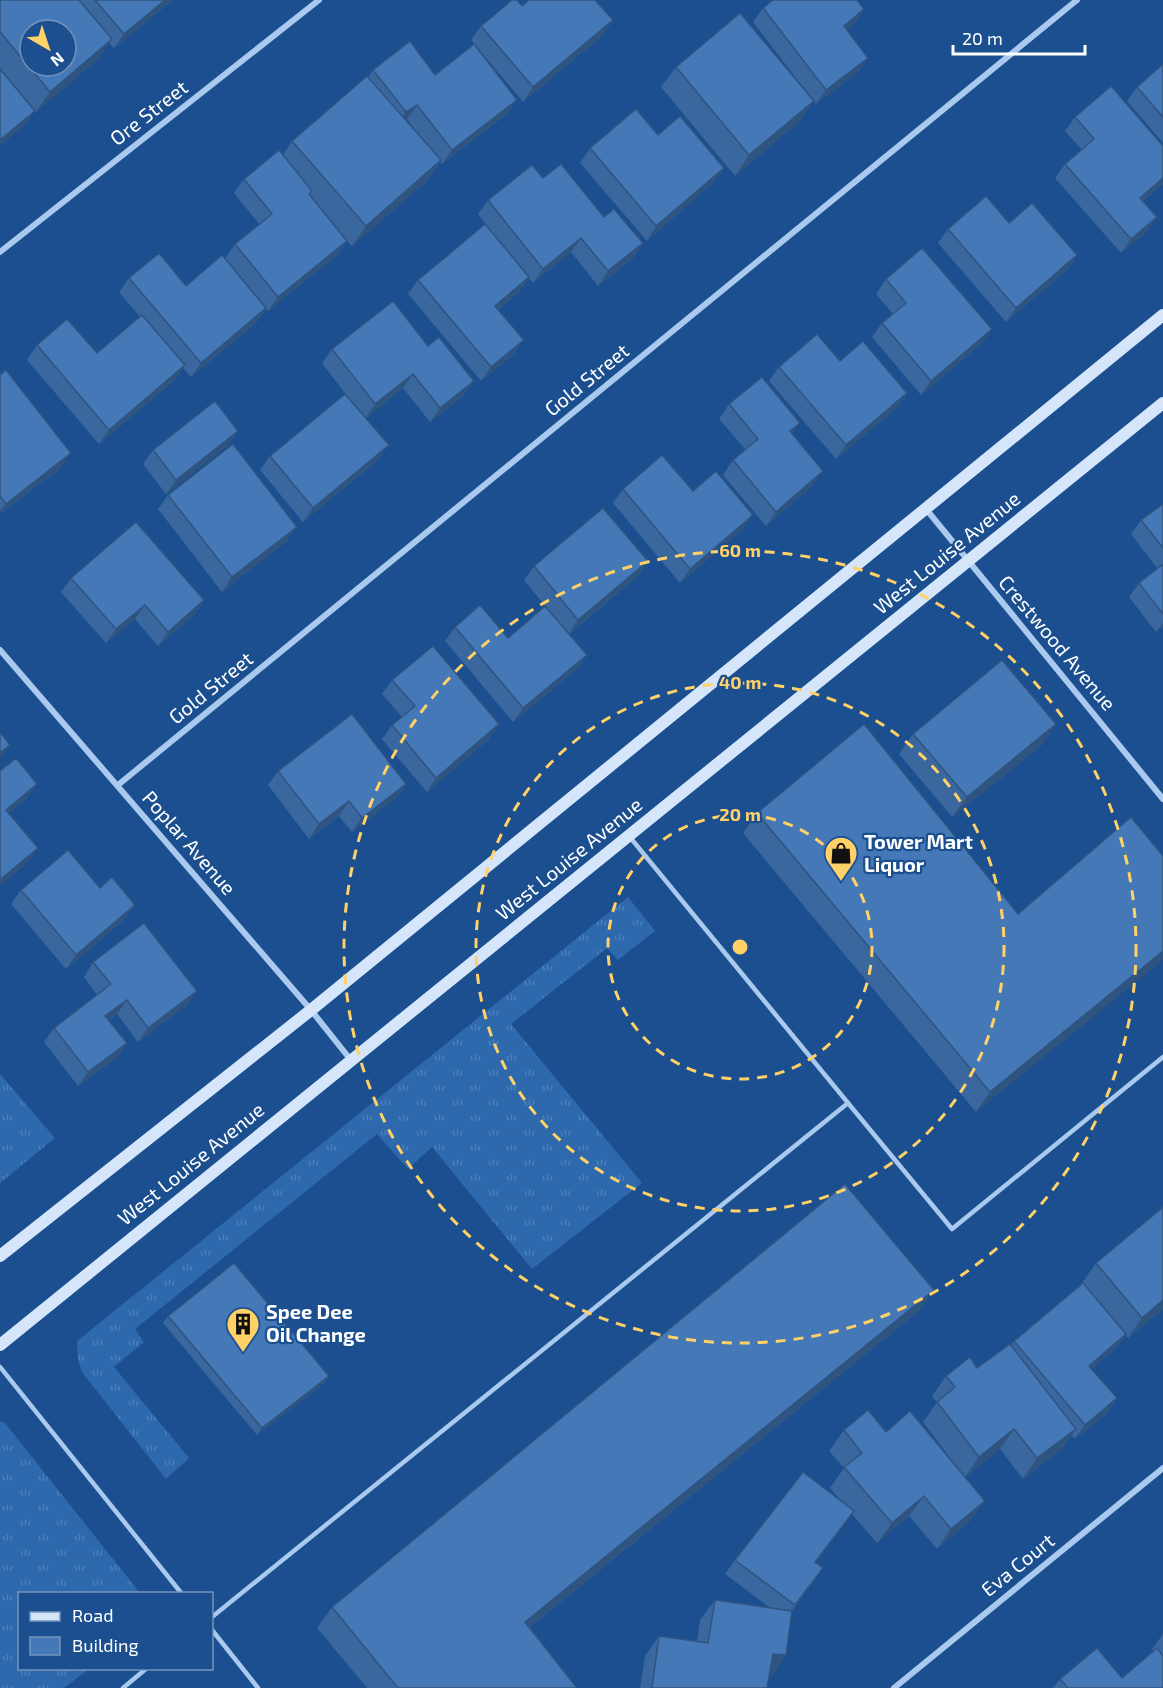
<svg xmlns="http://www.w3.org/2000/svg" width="1163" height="1688" font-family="'Exo 2',sans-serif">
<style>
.grass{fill:url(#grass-tufts)}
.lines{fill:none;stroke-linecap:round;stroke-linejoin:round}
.service{stroke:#a9c9ee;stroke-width:4.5}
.minor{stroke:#a9c9ee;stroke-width:6}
.secondary{stroke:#d6e6fa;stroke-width:12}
.wall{fill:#3a679d;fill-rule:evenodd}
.shaded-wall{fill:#305480}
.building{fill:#4478b7;stroke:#305480;stroke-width:1.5;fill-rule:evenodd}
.ring{fill:none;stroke:#ffd166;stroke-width:3;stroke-dasharray:10 8}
.labels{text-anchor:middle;stroke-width:4.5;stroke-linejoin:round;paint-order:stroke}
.street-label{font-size:20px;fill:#fff;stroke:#1b4f8f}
.poi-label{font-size:20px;font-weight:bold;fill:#fff;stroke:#1b4f8f;text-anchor:start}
.centre{fill:#ffd166;stroke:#1b4f8f;stroke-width:3}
.ring-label{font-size:18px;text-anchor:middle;font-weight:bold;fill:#ffd166;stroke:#1b4f8f;stroke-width:4.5;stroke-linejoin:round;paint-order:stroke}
</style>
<defs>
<pattern id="grass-tufts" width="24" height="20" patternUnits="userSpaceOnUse" patternTransform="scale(1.5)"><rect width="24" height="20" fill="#2e69ad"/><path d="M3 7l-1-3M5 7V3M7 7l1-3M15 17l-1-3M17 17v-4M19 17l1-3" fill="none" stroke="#4d80b9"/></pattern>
</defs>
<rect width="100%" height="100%" fill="#1b4f8f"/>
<!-- grass -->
<g class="grass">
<polygon points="628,897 655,931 618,960 607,948 511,1024 642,1183 532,1269 432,1147 408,1169 377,1134 135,1329 144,1342 114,1367 189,1458 166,1479 82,1372 78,1360 77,1341"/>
<polygon points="0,1074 55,1138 0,1183"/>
<polygon points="0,1421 5,1423 140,1593 20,1594 20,1668 89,1669 64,1688 0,1688"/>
</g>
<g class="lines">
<!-- service -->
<g class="service">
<polyline points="848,1103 952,1229 1163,1057"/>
<polyline points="0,1367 182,1594"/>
<polyline points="212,1617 848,1103 629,836"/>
<polyline points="212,1630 258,1688"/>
<polyline points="123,1688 147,1668"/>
</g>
<!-- minor -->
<g class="minor">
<polyline points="0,252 319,0"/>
<polyline points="926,509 1163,799"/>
<polyline points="0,650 311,1010 350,1059"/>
<polyline points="118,785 1077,0"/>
<polyline points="894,1688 1163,1468"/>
</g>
<!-- secondary -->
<g class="secondary">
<polyline points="0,1256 311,1010 1163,315"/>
<polyline points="0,1345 1163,403"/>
</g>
</g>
<!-- wall -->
<g class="wall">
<polygon points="0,0 173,0 114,48 109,43 98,59 36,112 0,69"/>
<polygon points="522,6 613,20 603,35 523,102 471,40 481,26"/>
<polygon points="763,8 864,9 854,24 846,30 868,58 858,72 816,104 753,22"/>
<polygon points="1163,64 1163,143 1127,101 1137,87"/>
<polygon points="676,67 799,122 735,176 661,87"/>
<path d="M 373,70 L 435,75 L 507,114 L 442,164 L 440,162 L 427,181 L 352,246 L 347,241 L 337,255 L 268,311 L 266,309 L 256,323 L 191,377 L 183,368 L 175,380 L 99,444 L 27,360 L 37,345 L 97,353 L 140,317 L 119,292 L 129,278 L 186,286 L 225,259 L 235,244 L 259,224 L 234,193 L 244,179 L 283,155 L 292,141 L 368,77 ZM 407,119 L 421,138 L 405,120 Z"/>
<polygon points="1075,117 1163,184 1143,201 1147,231 1121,253 1055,178 1065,164 1082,150 1065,131"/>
<polygon points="658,135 714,182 647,241 580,163 590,148"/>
<polygon points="543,178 643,243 633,258 598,286 571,252 533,283 529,278 519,292 498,310 514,354 481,381 408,294 418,280 510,254 478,214 488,200"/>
<polygon points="948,229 1077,255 1067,270 1006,322 938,243"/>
<polygon points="886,279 982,343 921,395 872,337 882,323 893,314 876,294"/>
<polygon points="393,301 464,395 430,422 403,388 366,418 379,459 303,522 260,470 270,456 347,396 322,363 332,349"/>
<polygon points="840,361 907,393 897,408 836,459 769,381 779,367"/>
<polygon points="0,375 61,468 0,514"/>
<polygon points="729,404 792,433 813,485 766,526 723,475 733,460 746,450 719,419"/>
<polygon points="238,431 228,445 166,494 143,464 153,450"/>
<polygon points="623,489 693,491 743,529 680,583 613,503"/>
<polygon points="168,495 287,541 222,592 158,509"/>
<polygon points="1163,504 1163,627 1156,632 1129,597 1139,583 1157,568 1131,534 1141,520"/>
<polygon points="648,561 638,576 569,634 587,655 577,669 513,722 445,641 455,627 508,638 545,606 524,580 534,566"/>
<polygon points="71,578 204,600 194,615 158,646 135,619 106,643 61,592"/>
<polygon points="392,680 489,739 427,792 382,739 392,725 402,717 382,694"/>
<polygon points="913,734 1042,745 952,817 899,754"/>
<polygon points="278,771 406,784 396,798 352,832 339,816 309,839 268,785"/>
<polygon points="757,813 1018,914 1163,856 976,1112 743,833"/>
<polygon points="21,890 135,905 125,919 66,969 11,904"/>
<polygon points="93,962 187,1005 138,1042 117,1014 109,1020 127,1043 117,1057 78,1086 44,1042 54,1028 97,995 84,977"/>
<polygon points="1096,1263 1163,1309 1128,1338 1126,1335 1116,1348 1092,1369 1117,1398 1107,1413 1075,1439 1071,1435 1062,1449 1023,1479 1000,1449 965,1477 970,1521 937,1549 909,1516 877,1543 852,1514 816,1562 823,1568 792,1611 772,1676 769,1675 767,1688 640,1688 645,1656 659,1636 697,1641 700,1620 715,1600 769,1607 725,1574 735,1560 844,1504 830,1488 844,1468 829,1451 844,1430 886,1432 963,1475 923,1422 937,1402 932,1396 946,1376 977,1368 1011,1345 1014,1341 1082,1283"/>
<polygon points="920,1310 530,1627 577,1688 367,1688 317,1628 332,1607"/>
<polygon points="168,1316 329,1376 324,1383 257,1435 163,1323"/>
<polygon points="1163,1634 1163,1688 1053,1688 1060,1679 1122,1678 1153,1651 1152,1649"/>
</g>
<!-- shaded-wall -->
<g class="shaded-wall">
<polygon points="165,0 173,0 114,48 124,34"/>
<polygon points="864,9 854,24 834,40 844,26"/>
<polygon points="613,20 603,35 523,102 533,87"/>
<polygon points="112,39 98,59 36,112 50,92"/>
<polygon points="868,58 858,72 816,104 826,90"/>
<polygon points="517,100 507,114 442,164 452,150"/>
<polygon points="814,101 799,122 735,176 749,155"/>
<polygon points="417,105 407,119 396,126 406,112"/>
<polygon points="35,111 25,125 0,146 0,140"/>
<polygon points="441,160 427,181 352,246 366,226"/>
<polygon points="724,168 714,182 647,241 656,226"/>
<polygon points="1163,178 1163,184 1130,212 1140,198"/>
<polygon points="1157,217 1147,231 1121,253 1131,239"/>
<polygon points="581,238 571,252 533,283 543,269"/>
<polygon points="347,241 337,255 268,311 278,297"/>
<polygon points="643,243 633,258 598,286 608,271"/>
<polygon points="1077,255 1067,270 1006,322 1016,308"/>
<polygon points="529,277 519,292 485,320 495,306"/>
<polygon points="266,308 256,323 191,377 201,363"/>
<polygon points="992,329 982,343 921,395 931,381"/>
<polygon points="524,340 514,354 481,381 491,367"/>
<polygon points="185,365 175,380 99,444 109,430"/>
<polygon points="413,374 403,388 365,419 375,404"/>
<polygon points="474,381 464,395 430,422 440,408"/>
<polygon points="907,393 897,408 836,459 846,445"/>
<polygon points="800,423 790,437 790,431"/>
<polygon points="238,431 228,445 166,494 176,480"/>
<polygon points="389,445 379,459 303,522 313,508"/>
<polygon points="71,453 61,468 0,514 0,511 6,504"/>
<polygon points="823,471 813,485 766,526 776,512"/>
<polygon points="753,515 743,529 680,583 690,569"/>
<polygon points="297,527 287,541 222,592 232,577"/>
<polygon points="648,561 638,576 568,634 578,620"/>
<polygon points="204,600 194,615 158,646 168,632"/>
<polygon points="145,605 135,619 106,643 116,629"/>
<polygon points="1163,623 1163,627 1156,632"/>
<polygon points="587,655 577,669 513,722 523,708"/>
<polygon points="499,724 489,739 427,792 436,778"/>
<polygon points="1056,724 1042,745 952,817 967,797"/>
<polygon points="10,745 0,760 0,753"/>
<polygon points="37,784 27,798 0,821 6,810"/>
<polygon points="406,784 396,798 352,832 362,818"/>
<polygon points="349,801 339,816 309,839 319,824"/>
<polygon points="38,848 28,862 0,886 0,880"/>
<polygon points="135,905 125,919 66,969 76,955"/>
<polygon points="1163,951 1163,960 976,1112 990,1092"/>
<polygon points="197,991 187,1005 138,1042 148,1028"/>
<polygon points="127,1000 117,1014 95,1030 105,1016"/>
<polygon points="127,1043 117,1057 78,1086 88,1072"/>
<polygon points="934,1290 920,1310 511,1642 525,1622"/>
<polygon points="1163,1300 1163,1309 1128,1338 1142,1318"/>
<polygon points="1126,1334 1116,1348 1079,1380 1089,1366"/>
<polygon points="329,1376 324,1383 257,1435 262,1428"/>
<polygon points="1117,1398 1107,1413 1075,1439 1085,1425"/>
<polygon points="1014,1429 1000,1449 965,1477 979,1457"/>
<polygon points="1076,1429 1062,1449 1023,1479 1037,1458"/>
<polygon points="924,1496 909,1516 877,1543 892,1523"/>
<polygon points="985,1501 970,1521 937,1549 951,1529"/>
<polygon points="854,1511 844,1526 805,1576 815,1562"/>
<polygon points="823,1568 813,1582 785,1619 795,1605"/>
<polygon points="773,1654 786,1655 772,1676 758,1674"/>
</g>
<!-- building -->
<g class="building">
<path d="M 0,0 L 79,0 L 112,39 L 50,92 L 0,32 ZM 30,30 L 66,30 L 66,66 L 30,66 Z"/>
<polygon points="95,0 165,0 124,34"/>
<polygon points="512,0 517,0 522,6 529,0 595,0 613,20 533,87 481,26"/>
<polygon points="773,0 857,0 864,9 844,26 868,58 826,90 763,8"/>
<polygon points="740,13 814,101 749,155 676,67"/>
<polygon points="410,41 435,75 474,44 517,100 452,150 417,105 406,112 373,70"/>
<polygon points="1163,64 1163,117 1137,87"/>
<polygon points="0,69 35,111 0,140"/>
<polygon points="367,76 441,160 366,226 292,141"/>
<polygon points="1111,86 1163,146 1163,178 1140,198 1157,217 1131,239 1065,164 1094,139 1075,117"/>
<polygon points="636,109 658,135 680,116 724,168 656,226 590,148"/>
<polygon points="279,150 312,191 309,194 347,241 278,297 235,244 272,214 244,179"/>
<polygon points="561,164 604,217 614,209 643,243 608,271 581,238 543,269 488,200 532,165 543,178"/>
<polygon points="986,196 1009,223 1032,203 1077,255 1016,308 948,229"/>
<polygon points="485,224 529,277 495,306 524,340 491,367 418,280"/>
<polygon points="922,248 992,329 931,381 882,323 906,303 886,279"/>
<polygon points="159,253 186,286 222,255 266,308 201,363 129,278"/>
<polygon points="393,301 428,346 439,337 474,381 440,408 413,374 375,404 332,349"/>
<polygon points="142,315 185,365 109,430 37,345 67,319 97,353"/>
<polygon points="817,334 840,361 863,341 907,393 846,445 779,367"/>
<polygon points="6,370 71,453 6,504 0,496 0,375"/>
<polygon points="762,377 800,423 790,431 823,471 776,512 733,460 758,439 729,404"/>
<polygon points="345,394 389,445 313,508 270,456"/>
<polygon points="215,401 238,431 176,480 153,450"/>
<polygon points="233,444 297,527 232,577 168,495"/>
<polygon points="662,455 693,491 716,471 753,515 690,569 623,489"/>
<polygon points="1163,504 1163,548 1141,520"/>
<polygon points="603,508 648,561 578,620 534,566"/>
<polygon points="136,522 204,600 168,632 145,605 116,629 71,578"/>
<polygon points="1163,564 1163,614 1139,583"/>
<polygon points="480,605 508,638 545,606 587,655 523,708 455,627"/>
<polygon points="433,646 499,724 436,778 392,725 415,706 392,680"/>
<polygon points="1002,660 1056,724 967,797 913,734"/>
<polygon points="352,714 406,784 362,818 349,801 319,824 278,771"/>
<polygon points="864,724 1018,914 1131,817 1163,856 1163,951 990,1092 757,813"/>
<polygon points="0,732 10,745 0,753"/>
<polygon points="16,758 37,784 6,810 38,848 0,880 0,771"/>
<polygon points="68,850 100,888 112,877 135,905 76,955 21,890"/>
<polygon points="144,923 197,991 148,1028 127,1000 105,1016 127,1043 88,1072 54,1028 111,984 93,962"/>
<polygon points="845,1184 934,1290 525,1622 577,1688 398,1688 332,1607"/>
<polygon points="1163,1207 1163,1300 1142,1318 1096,1263"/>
<polygon points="234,1263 329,1376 262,1428 168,1316"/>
<polygon points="1083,1283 1126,1334 1089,1366 1117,1398 1085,1425 1014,1341"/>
<polygon points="1010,1344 1076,1429 1037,1458 1014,1429 979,1457 937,1402 955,1387 946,1376 970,1357 977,1368"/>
<polygon points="868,1410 886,1432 910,1411 985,1501 951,1529 924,1496 892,1523 844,1467 862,1453 844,1430"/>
<polygon points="803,1472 854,1511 815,1562 823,1568 795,1605 735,1560"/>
<polygon points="715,1600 792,1611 786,1655 773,1654 767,1688 652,1688 659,1636 708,1643"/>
<polygon points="1097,1648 1122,1678 1157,1648 1163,1656 1163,1688 1068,1688 1060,1679"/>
</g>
<!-- distance rings -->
<g class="ring">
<circle cx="740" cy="947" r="132"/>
<circle cx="740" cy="947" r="264"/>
<circle cx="740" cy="947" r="396"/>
</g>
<!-- icons -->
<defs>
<symbol id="shop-pin" viewBox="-11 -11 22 30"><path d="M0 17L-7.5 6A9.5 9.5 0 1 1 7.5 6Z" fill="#ffd166" stroke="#1b4f8f"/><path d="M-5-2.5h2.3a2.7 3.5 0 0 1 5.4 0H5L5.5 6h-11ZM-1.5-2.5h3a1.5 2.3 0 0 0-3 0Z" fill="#111"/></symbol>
<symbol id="building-pin" viewBox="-11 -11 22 30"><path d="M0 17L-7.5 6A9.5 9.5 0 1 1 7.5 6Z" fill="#ffd166" stroke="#1b4f8f"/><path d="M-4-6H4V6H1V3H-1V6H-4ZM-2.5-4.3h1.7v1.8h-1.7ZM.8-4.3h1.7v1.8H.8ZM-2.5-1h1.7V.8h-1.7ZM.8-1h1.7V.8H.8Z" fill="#111"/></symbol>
</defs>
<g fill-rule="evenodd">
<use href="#shop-pin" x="822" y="834" width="38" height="52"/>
<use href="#building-pin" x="224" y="1305" width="38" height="52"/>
</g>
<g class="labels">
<!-- street labels -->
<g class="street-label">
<text transform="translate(149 113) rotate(-38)" y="7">Ore Street</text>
<text transform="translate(587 380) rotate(-39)" y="7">Gold Street</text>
<text transform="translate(947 553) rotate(-39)" y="7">West Louise Avenue</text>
<text transform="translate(1057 643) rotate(50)" y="7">Crestwood Avenue</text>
<text transform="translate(211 688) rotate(-39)" y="7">Gold Street</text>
<text transform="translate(189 843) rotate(49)" y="7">Poplar Avenue</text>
<text transform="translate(569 859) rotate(-39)" y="7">West Louise Avenue</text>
<text transform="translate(191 1164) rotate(-39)" y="7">West Louise Avenue</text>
<text transform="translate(1018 1565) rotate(-39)" y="7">Eva Court</text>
</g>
<!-- poi labels -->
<g class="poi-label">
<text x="864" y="849">Tower Mart<tspan x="864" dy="23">Liquor</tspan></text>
<text x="266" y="1319">Spee Dee<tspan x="266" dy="23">Oil Change</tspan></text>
</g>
</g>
<circle cx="740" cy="947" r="9" class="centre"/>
<g class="ring-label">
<text x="740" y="557">60 m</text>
<text x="740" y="689">40 m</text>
<text x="740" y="821">20 m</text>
</g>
<!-- legend -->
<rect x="18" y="1592" width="195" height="78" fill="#1b4f8f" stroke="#7695bc" stroke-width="1.5"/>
<rect x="30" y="1612" width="30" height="9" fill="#d6e6fa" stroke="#7695bc" stroke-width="1.5"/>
<text x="72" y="1622" font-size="18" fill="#ffffff">Road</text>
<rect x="30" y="1637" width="30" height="18" fill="#4478b7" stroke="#7695bc" stroke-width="1.5"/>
<text x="72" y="1652" font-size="18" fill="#ffffff">Building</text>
<!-- north arrow -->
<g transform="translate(48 48) rotate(141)"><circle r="28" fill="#1b4f8f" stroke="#7695bc" stroke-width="1.5"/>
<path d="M0-4.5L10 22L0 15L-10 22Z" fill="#ffd166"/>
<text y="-9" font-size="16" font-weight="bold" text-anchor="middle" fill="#ffffff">N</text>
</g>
<!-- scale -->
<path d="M953 45v9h132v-9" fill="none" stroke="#ffffff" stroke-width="3"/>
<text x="962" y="45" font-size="18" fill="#ffffff" stroke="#1b4f8f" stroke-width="4.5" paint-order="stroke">20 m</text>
</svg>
